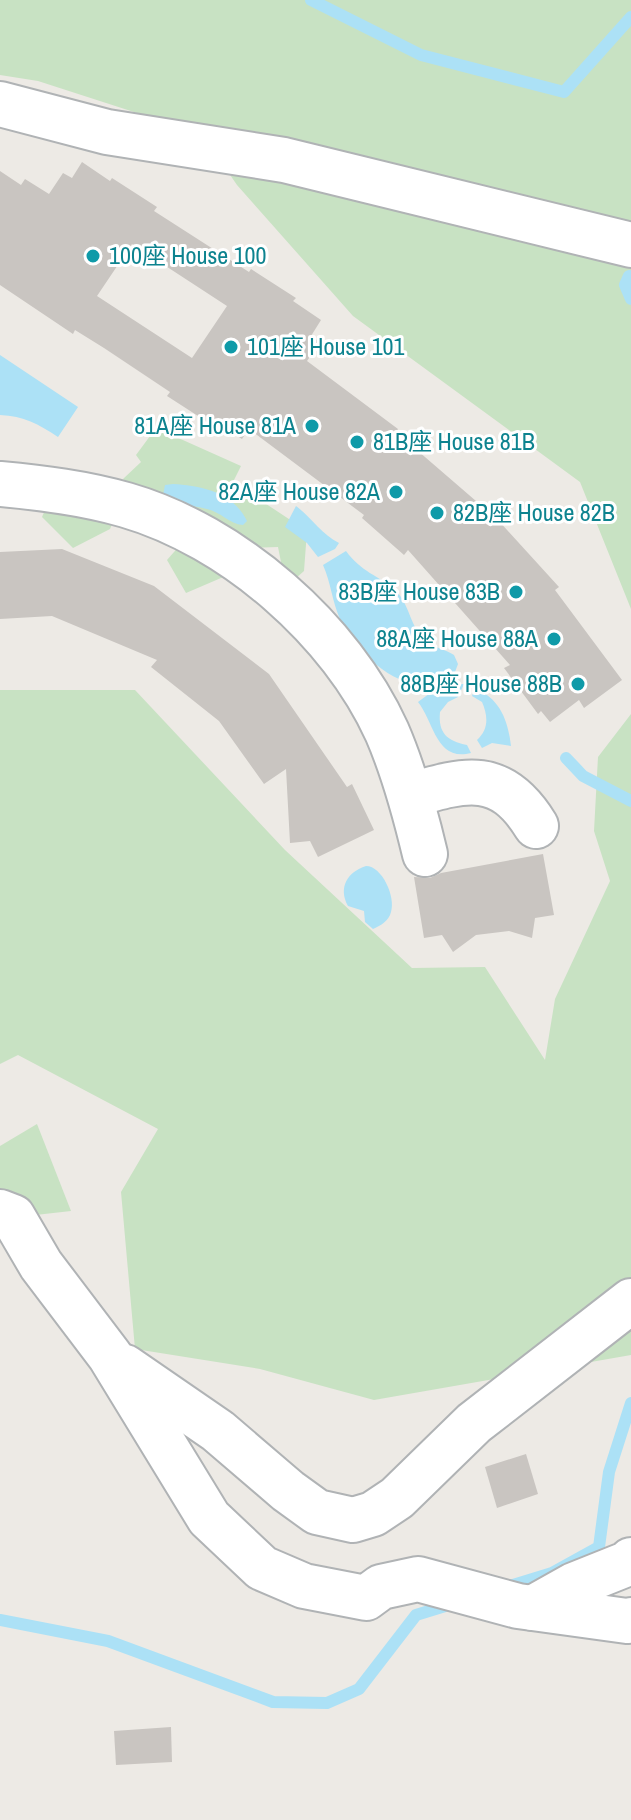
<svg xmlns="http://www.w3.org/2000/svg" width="631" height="1820" font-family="'Archivo Narrow','Noto Sans TC',sans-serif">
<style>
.green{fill:#c8e2c3}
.water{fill:#ace1f6}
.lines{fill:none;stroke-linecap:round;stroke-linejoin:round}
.stream{stroke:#ace1f6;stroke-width:12}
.building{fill:#c9c5c1;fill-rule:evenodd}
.minor-casing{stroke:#b0b3b5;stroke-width:48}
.minor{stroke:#fff;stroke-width:44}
.culture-dot{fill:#0f9aa8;stroke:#fff;stroke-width:3}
.labels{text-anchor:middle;stroke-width:6;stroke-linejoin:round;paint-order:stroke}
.culture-label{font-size:24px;fill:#0d838f;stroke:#fff;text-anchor:end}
</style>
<rect width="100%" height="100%" fill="#edeae5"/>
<!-- green -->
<g class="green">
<polygon points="0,0 631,0 631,609 580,482 353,316 237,185 202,134 38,81 0,75"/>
<polygon points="156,428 241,466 233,482 307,531 304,571 286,587 278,547 249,548 141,499 123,479 141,462 136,455"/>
<polygon points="54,490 115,517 110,529 73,548 42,517"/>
<polygon points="181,544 235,572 186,593 167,560"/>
<polygon points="0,690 135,690 285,850 412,968 485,967 545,1060 555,999 610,881 594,831 598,757 631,714 631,1355 374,1400 260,1369 135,1349 121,1192 158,1129 18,1055 0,1064"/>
<polygon points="37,1124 71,1211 0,1219 0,1146"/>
</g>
<!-- water -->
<g class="water">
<path d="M 0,355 L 78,407 L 58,437 C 38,424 24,416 0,415 Z"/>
<path d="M 173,484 C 202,486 233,492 247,521 L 243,525 C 229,524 221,512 207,509 C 190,504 178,507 163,495 L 165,485 Z"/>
<path d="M 296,506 C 312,518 321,534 339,543 L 335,549 L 318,557 L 307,543 L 285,527 Z"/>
<path d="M 346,551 C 361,572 378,575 396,591 C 410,605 410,627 425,640 C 434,648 445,649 454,655 L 458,664 L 455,672 C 443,675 431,682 419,683 C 389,685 351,644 340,619 C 332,601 331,583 323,565 Z"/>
<path d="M 447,684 L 464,684 L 458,697 L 448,702 L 440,712 C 438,733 447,741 467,745 L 471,753 C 436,762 434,722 418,702 L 437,688 Z"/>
<path d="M 475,688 C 500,699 508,720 511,746 L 492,743 L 482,748 L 477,740 C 489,729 488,716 482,702 L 472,696 Z"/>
<path d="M 366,866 C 382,866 396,897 391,912 C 389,921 380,926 373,929 L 365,922 L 364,911 L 348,906 C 338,888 347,872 366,866 Z"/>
</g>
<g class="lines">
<!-- stream -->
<g class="stream">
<polyline points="311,0 421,55 564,92 631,17"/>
<polyline points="629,276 625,285 631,299"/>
<polyline points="566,758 583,776 631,801"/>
<polyline points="503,1588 552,1573 599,1547 609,1472 631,1403"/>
<polyline points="0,1620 108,1641 273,1702 327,1703 359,1689 416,1615 455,1603"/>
</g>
</g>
<!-- building -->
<g class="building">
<path d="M 82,162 L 110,181 L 112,178 L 157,207 L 154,211 L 249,272 L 251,269 L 296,298 L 293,301 L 321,320 L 311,336 L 320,342 L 307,361 L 398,429 L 396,432 L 498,520 L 559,587 L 555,590 L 622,680 L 584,708 L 579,700 L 550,722 L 541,711 L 538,714 L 504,668 L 510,665 L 408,550 L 404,555 L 362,518 L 364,515 L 249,429 L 242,439 L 214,421 L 212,425 L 167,396 L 170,392 L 104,348 L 75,330 L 73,334 L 0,285 L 0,171 L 21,185 L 25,179 L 49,194 L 63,173 L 72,178 ZM 132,244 L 227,306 L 192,358 L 97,296 Z"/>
<polygon points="62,549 154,586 269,674 347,787 352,784 374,830 318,857 310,841 290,843 286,769 264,784 219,721 151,667 157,660 52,616 0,619 0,552"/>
<polygon points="543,854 554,915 535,918 532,938 509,931 476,935 453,952 442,935 424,938 414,877 430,878 441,873"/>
<polygon points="526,1454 538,1494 497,1508 485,1467"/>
<polygon points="171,1727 172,1762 116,1765 114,1731"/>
</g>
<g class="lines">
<defs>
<g id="minor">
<polyline points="0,104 107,132 284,160 631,245"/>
<path d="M 0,484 C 43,488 84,493 126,505 C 233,536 341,630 387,732 C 404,771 415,812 425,854"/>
<path d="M 411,795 C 466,779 501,769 536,826"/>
<polyline points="0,1212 13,1217 41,1265 110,1356 209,1518 262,1568 304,1586 366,1598 381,1587 418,1579 518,1606 627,1621 631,1620"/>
<polyline points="125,1367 218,1431 288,1491 317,1512 353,1520 373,1514 397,1498 474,1423 631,1301"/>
<polyline points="533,1608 574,1585 629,1563 631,1560"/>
</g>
</defs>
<!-- minor casing -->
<use href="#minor" class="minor-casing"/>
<!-- minor -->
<use href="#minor" class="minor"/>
</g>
<!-- markers -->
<g class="culture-dot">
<circle cx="93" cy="256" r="8"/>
<circle cx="231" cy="347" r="8"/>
<circle cx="312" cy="426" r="8"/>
<circle cx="357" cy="442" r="8"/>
<circle cx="396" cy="492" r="8"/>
<circle cx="437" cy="513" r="8"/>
<circle cx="516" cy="592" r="8"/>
<circle cx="554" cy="639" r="8"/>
<circle cx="578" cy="684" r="8"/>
</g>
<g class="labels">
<!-- culture labels -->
<g class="culture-label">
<text x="109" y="264" text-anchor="start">100座 House 100</text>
<text x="247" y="355" text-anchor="start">101座 House 101</text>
<text x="296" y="434">81A座 House 81A</text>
<text x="373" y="450" text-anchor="start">81B座 House 81B</text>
<text x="380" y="500">82A座 House 82A</text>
<text x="453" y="521" text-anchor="start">82B座 House 82B</text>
<text x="500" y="600">83B座 House 83B</text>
<text x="538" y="647">88A座 House 88A</text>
<text x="562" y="692">88B座 House 88B</text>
</g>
</g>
</svg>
